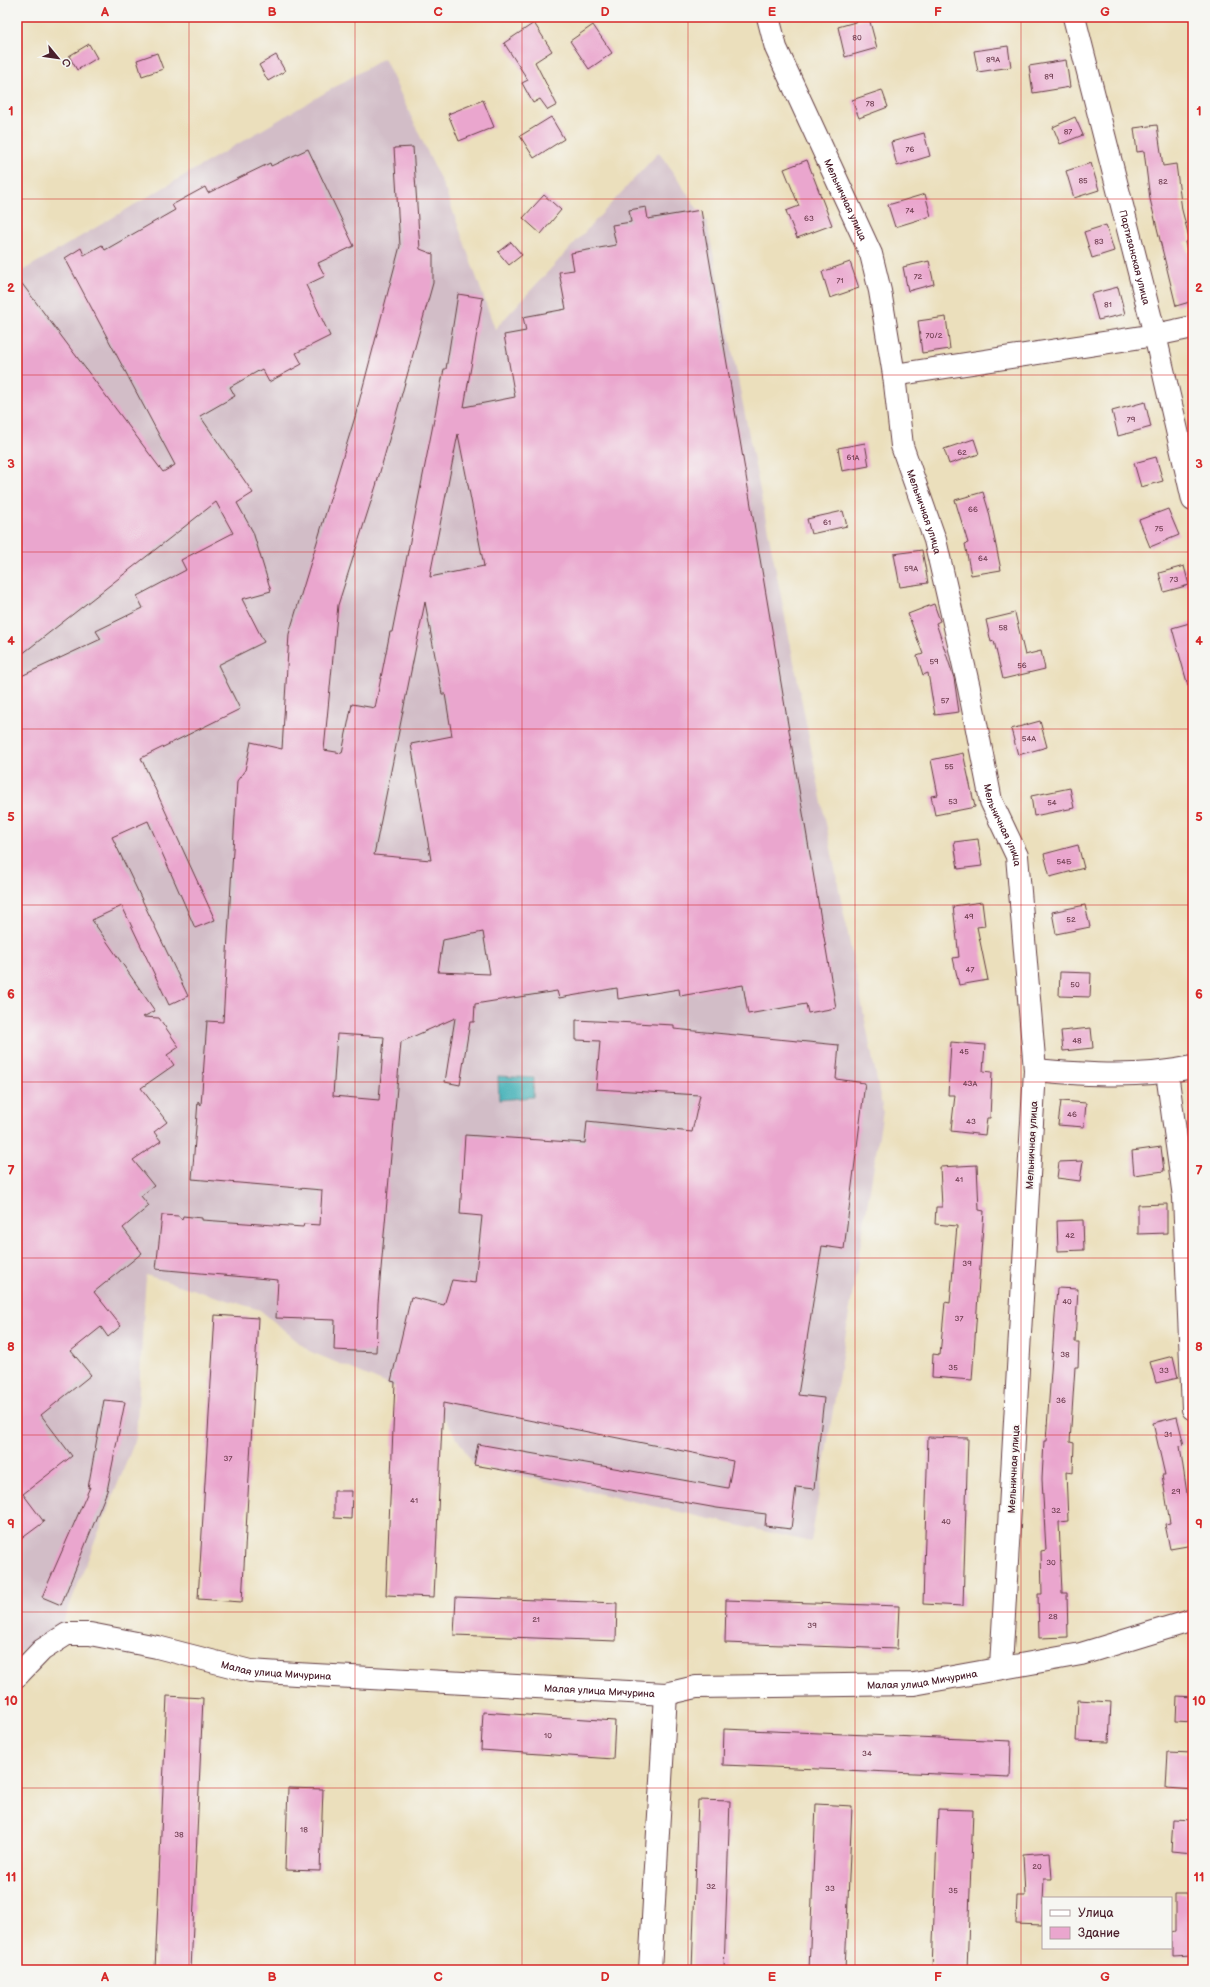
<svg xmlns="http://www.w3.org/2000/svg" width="1210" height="1987" font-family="'Balsamiq Sans',sans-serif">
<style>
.industrial{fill:#d2bdc7}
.water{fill:#3eafb6;stroke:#446770}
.building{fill:#eaa6ce;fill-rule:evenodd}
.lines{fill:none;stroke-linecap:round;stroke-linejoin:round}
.minor-casing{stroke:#623c41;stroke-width:24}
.minor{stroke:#fff;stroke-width:22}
.grid{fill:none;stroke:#d62828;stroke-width:1;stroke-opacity:0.55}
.labels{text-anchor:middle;stroke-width:3.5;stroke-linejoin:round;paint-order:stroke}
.number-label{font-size:8px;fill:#724154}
.street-label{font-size:10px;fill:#4a1f2b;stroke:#f6f6f2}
.neatline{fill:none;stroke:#d62828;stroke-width:1.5}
.grid-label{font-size:13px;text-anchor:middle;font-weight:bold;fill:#d62828}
</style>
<rect width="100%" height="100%" fill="#f6f6f2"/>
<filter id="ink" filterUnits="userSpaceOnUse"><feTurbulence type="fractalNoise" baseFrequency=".025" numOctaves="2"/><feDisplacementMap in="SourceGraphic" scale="8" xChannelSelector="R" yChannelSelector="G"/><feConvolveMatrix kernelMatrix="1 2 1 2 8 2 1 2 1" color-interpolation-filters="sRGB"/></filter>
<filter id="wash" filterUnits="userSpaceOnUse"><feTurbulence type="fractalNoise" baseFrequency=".012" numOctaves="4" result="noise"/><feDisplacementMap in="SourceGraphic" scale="16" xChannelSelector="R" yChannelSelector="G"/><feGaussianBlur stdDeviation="0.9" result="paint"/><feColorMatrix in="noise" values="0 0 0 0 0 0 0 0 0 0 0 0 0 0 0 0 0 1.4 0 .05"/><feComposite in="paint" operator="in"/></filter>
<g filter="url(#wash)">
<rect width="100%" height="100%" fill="#ebdfbc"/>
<!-- industrial -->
<polygon class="industrial" points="384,58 446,192 495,329 659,152 707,223 883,1111 811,1542 474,1465 435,1404 309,1351 260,1310 146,1275 136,1438 61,1627 17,1654 17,274"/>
<!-- water -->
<polygon class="water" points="498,1076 534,1078 533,1097 499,1100"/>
<g id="blocks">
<!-- building -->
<g class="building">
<polygon points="869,18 877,48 845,57 838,27"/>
<polygon points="534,23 552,51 535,62 557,105 548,110 540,99 533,103 522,83 528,80 504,43"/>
<polygon points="593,25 612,53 589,69 570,41"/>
<polygon points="89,44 97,58 77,70 69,56"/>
<polygon points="1008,46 1011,67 978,72 974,51"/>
<polygon points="157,53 163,69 142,76 137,60"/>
<polygon points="276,55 285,71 268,81 259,65"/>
<polygon points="1066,60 1070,87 1033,93 1029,66"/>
<polygon points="882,90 888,107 859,118 852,100"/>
<polygon points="483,100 494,127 459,141 448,114"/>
<polygon points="551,117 564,139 534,158 520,136"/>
<polygon points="1075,117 1083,135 1060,144 1053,127"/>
<polygon points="1157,125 1163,166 1176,164 1182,210 1190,241 1185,242 1193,272 1193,301 1176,306 1150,199 1144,151 1137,152 1134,128"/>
<polygon points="924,133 930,156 897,166 891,142"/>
<path d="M 413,147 L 420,249 L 433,254 L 433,283 L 376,486 L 338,605 L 324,750 L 342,753 L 352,704 L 375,708 L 390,632 L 392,632 L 444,369 L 446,369 L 458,294 L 483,298 L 464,407 L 515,397 L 504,335 L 526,331 L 523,317 L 566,309 L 559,272 L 574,270 L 571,253 L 616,245 L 612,225 L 631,222 L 629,210 L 646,207 L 648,219 L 701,210 L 836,1008 L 808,1013 L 806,1004 L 748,1014 L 743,985 L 680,996 L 679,989 L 618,999 L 617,988 L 559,998 L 557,991 L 475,1004 L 474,1022 L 470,1022 L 460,1085 L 445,1082 L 455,1018 L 401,1042 L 378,1303 L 376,1352 L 334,1350 L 335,1320 L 276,1318 L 278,1280 L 156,1269 L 162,1215 L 179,1216 L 182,1220 L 183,1216 L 202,1218 L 202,1220 L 303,1227 L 304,1224 L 320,1225 L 322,1190 L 192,1179 L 198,1101 L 201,1105 L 207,1021 L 223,1022 L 237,781 L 245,770 L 251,742 L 282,749 L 289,634 L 355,417 L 400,246 L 394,148 ZM 458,434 L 484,566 L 430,577 L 431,570 ZM 425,602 L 442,694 L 445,694 L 452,736 L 411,744 L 431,860 L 374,855 ZM 483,932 L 490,974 L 438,972 L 443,940 ZM 337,1034 L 384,1037 L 379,1100 L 333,1096 Z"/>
<polygon points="308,149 354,246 318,263 325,276 306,285 330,336 296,353 302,364 269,382 262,369 230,387 235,396 200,416 253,493 237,503 253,532 271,591 242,599 264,642 218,665 240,709 141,758 215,920 195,928 148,821 112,837 188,996 169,1005 122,906 92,920 155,1011 143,1017 159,1018 179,1047 167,1055 174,1065 141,1088 167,1122 154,1132 161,1141 133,1160 154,1186 141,1196 149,1206 123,1228 142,1253 94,1292 121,1326 108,1337 101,1327 71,1351 91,1375 41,1415 72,1456 23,1494 44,1522 17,1542 17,678 101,639 96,631 143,608 137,596 186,570 181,560 233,533 216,502 17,658 17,277 163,472 175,465 65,258 81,248 84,255 102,245 105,250 175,210 172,205 205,187 208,193 270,163 271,166"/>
<polygon points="807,160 832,225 797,238 786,211 799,206 784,169"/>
<polygon points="1091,163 1099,190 1074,198 1066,171"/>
<polygon points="925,194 931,216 895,227 888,205"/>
<polygon points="544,195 561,210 541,234 523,218"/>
<polygon points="1106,225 1114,251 1092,258 1084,232"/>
<polygon points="511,242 522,255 509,265 498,252"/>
<polygon points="929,261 934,284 908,291 903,267"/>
<polygon points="850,262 859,288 830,298 822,272"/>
<polygon points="1118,287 1125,314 1098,320 1091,294"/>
<polygon points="946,317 950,349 922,353 918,321"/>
<polygon points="1145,402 1151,427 1118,436 1112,411"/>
<polygon points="974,439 979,454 949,464 944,449"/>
<polygon points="865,443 869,466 842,471 838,448"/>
<polygon points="1156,457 1163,481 1141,487 1134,463"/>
<polygon points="983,492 989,512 1001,570 971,575 965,544 968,543 955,500"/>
<polygon points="1168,509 1179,535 1150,547 1139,520"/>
<polygon points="843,511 847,526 811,534 807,519"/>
<polygon points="922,550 928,583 900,587 894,554"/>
<polygon points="1184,566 1189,585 1164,592 1159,573"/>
<polygon points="934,604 940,621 936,623 954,678 959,712 935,715 928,673 923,675 917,656 923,654 908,614"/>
<polygon points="1015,613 1025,655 1041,651 1045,669 1003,679 994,641 991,642 986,620"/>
<polygon points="1193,622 1193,685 1188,686 1172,628"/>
<polygon points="1040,721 1047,747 1018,755 1011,729"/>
<polygon points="963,753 975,807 935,815 931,796 938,795 931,760"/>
<polygon points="1070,788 1074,808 1034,816 1031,796"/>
<polygon points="978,839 982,866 958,869 954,842"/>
<polygon points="1078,845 1084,868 1050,877 1044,854"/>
<polygon points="982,902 985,926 977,927 988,980 959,985 953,958 959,957 953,906"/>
<polygon points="1085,905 1090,927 1056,934 1052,912"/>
<polygon points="1060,972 1091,973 1090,997 1059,996"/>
<polygon points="576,1020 674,1025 674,1029 839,1045 836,1079 865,1083 844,1249 822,1246 798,1395 824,1398 814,1489 796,1487 791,1529 765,1526 766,1514 717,1508 474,1465 478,1444 728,1488 733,1461 443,1403 434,1597 386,1595 395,1382 391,1381 411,1297 444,1305 452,1280 475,1283 482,1216 460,1214 465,1135 585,1143 587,1121 692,1132 700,1095 596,1089 600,1041 576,1040"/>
<polygon points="1091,1028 1093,1048 1063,1051 1061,1031"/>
<polygon points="951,1042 985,1045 983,1071 992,1072 990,1118 987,1118 985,1135 951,1131 955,1095 948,1095"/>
<polygon points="1061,1101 1086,1103 1084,1127 1058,1125"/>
<polygon points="1161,1147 1164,1171 1134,1175 1132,1151"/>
<polygon points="1083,1161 1080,1181 1057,1178 1059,1162"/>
<polygon points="977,1165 979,1210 984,1211 972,1380 932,1377 933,1354 940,1355 945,1302 950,1303 957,1226 935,1224 936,1207 942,1207 940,1167"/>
<polygon points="1167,1204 1167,1233 1138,1234 1138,1205"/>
<polygon points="1083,1220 1084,1250 1058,1251 1057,1221"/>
<polygon points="1057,1288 1078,1289 1075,1342 1079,1342 1078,1367 1075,1367 1070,1442 1074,1443 1073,1473 1066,1472 1068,1521 1059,1522 1062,1593 1067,1593 1068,1637 1039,1638 1038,1594 1042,1594 1041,1551 1046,1550 1042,1479 1044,1441 1046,1441"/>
<polygon points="215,1315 258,1318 242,1602 198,1599"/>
<polygon points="1173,1356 1178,1378 1156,1383 1150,1362"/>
<polygon points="104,1400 125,1402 107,1491 61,1605 42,1597 90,1487 88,1488"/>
<polygon points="1177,1417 1184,1445 1180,1446 1193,1534 1193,1545 1170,1549 1165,1524 1170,1523 1162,1475 1165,1475 1153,1423"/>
<polygon points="928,1437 968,1438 963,1606 923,1604"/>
<polygon points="334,1491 352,1491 351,1519 334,1518"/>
<polygon points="456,1597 617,1603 616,1641 454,1635"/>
<polygon points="726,1600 899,1606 897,1649 725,1643"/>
<polygon points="167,1696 203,1698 191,1970 155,1970"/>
<polygon points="1177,1696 1193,1697 1193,1722 1176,1721"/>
<polygon points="1078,1700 1111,1702 1109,1742 1076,1741"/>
<polygon points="483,1712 615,1721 613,1759 481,1750"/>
<polygon points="724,1729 1011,1741 1010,1777 723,1765"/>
<polygon points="1168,1752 1193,1753 1193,1790 1166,1788"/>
<polygon points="288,1788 323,1789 320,1871 285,1870"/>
<polygon points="698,1800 730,1801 724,1970 692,1970"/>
<polygon points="816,1804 852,1806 845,1970 809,1970"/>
<polygon points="938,1809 973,1810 967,1970 932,1970"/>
<polygon points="1173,1820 1193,1821 1193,1853 1171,1851"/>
<polygon points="1050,1852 1052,1879 1044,1879 1042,1925 1016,1924 1017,1896 1025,1896 1023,1854"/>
<polygon points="1175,1894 1186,1894 1187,1900 1192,1900 1192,1920 1188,1920 1192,1956 1171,1957 1171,1933 1175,1932"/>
</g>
</g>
</g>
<g filter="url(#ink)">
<use href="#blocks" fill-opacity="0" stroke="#623c41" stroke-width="1"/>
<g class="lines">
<defs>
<g id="minor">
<path id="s1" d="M 768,17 L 776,48 L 871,254 L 880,291 L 894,375 L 902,446 L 935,540 L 969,688 L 991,801 L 1017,856 L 1035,1070 L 1001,1667"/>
<path id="s2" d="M 1074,17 L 1155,335 L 1193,500"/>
<polyline points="894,375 1155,335 1193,327"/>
<path d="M 1035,1070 C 1088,1075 1141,1078 1193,1067"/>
<polyline points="1167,1073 1184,1197 1193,1409"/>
<path id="s3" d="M 17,1676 L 42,1650 L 67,1634 L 90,1634 L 157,1647 L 250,1671 L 296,1674 L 666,1694 L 696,1687 L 914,1684 L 1081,1654 L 1193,1620"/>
<polyline points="650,1970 666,1694"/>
</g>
</defs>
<!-- minor casing -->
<use href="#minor" class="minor-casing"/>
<!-- minor -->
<use href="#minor" class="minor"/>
</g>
</g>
<!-- grid -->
<path class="grid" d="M 189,17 L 189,1970M 355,17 L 355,1970M 522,17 L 522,1970M 688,17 L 688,1970M 855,17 L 855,1970M 1021,17 L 1021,1970M 17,199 L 1193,199M 17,375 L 1193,375M 17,552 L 1193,552M 17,729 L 1193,729M 17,905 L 1193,905M 17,1082 L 1193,1082M 17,1258 L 1193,1258M 17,1435 L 1193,1435M 17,1612 L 1193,1612M 17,1788 L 1193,1788"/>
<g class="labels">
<!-- number labels -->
<g class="number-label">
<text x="857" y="40">80</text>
<text x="993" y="62">89А</text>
<text x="1049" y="79">89</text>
<text x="870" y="106">78</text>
<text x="1068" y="134">87</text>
<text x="910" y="152">76</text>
<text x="1083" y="183">85</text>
<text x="1163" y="184">82</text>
<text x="910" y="213">74</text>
<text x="809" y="221">63</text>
<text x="1099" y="244">83</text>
<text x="918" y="279">72</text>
<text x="840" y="283">71</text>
<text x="1108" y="307">81</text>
<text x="934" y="338">70/2</text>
<text x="1131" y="422">79</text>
<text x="962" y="455">62</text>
<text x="853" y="460">61А</text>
<text x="973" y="512">66</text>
<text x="827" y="525">61</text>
<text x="1159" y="531">75</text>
<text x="983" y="561">64</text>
<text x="911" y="571">59А</text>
<text x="1174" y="582">73</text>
<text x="1003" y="630">58</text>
<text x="934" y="664">59</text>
<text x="1022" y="668">56</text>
<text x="945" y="703">57</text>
<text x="1029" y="741">54А</text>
<text x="949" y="769">55</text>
<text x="953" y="804">53</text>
<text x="1052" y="805">54</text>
<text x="1064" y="864">54Б</text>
<text x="969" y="919">49</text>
<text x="1071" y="922">52</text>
<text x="970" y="972">47</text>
<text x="1075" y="987">50</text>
<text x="1077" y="1043">48</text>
<text x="964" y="1054">45</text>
<text x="970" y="1086">43А</text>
<text x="1072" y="1117">46</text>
<text x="971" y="1124">43</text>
<text x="959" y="1182">41</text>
<text x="1070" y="1238">42</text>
<text x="967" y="1266">39</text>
<text x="1067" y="1304">40</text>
<text x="959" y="1321">37</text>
<text x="1065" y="1357">38</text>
<text x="953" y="1370">35</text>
<text x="1164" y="1373">33</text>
<text x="1061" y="1403">36</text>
<text x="1168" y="1437">31</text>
<text x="228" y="1461">37</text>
<text x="1176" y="1494">29</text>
<text x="414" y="1503">41</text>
<text x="1056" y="1513">32</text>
<text x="946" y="1524">40</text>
<text x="1051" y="1565">30</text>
<text x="1053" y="1619">28</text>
<text x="536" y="1622">21</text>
<text x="812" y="1628">39</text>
<text x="548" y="1738">10</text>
<text x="867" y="1756">34</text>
<text x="304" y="1832">18</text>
<text x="179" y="1837">38</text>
<text x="1037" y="1869">20</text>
<text x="711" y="1889">32</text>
<text x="830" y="1891">33</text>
<text x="953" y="1893">35</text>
</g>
<!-- street labels -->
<g class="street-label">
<text dy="4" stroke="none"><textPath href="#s1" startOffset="199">Мельничная улица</textPath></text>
<text dy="4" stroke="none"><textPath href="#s2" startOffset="248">Партизанская улица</textPath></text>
<text dy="4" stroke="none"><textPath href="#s1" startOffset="523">Мельничная улица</textPath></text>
<text dy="4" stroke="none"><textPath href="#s1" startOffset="847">Мельничная улица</textPath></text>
<text transform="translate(1031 1145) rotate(-87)" y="4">Мельничная улица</text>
<text transform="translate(1013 1469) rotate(-87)" y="4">Мельничная улица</text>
<text dy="4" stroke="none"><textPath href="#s3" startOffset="279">Малая улица Мичурина</textPath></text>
<text dy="4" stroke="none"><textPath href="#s3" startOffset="927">Малая улица Мичурина</textPath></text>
<text dy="4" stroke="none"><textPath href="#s3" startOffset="603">Малая улица Мичурина</textPath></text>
</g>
</g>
<!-- margin -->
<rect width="1210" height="1987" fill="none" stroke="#f6f6f2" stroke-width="44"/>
<!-- legend -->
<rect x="1042" y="1897" width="130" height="52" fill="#f6f6f2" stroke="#b1a0a2"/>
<rect x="1050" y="1910" width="20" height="6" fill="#ffffff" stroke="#b1a0a2"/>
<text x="1078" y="1917" font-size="12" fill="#4a1f2b">Улица</text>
<rect x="1050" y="1927" width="20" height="12" fill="#eaa6ce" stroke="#b1a0a2"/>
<text x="1078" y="1937" font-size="12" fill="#4a1f2b">Здание</text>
<!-- north arrow -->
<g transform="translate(58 58) rotate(119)" stroke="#f6f6f2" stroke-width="3" paint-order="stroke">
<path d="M0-3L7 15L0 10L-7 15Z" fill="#4a1f2b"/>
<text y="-6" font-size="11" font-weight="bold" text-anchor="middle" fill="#4a1f2b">С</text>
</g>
<rect x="22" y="22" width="1166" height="1943" class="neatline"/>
<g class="grid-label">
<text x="105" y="16">A</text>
<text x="272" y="16">B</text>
<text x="438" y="16">C</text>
<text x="605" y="16">D</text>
<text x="772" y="16">E</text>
<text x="938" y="16">F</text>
<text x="1105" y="16">G</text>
<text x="11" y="115">1</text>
<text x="1199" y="115">1</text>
<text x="11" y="292">2</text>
<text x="1199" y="292">2</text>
<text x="11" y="468">3</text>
<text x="1199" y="468">3</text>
<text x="11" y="645">4</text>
<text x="1199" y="645">4</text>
<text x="11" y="821">5</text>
<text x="1199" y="821">5</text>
<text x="11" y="998">6</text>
<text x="1199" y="998">6</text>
<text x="11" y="1175">7</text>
<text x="1199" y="1175">7</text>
<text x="11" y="1351">8</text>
<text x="1199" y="1351">8</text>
<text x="11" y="1528">9</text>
<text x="1199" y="1528">9</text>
<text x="11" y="1705">10</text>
<text x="1199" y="1705">10</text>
<text x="11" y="1881">11</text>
<text x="1199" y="1881">11</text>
<text x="105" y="1981">A</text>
<text x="272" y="1981">B</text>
<text x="438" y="1981">C</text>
<text x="605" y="1981">D</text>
<text x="772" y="1981">E</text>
<text x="938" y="1981">F</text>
<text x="1105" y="1981">G</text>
</g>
</svg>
